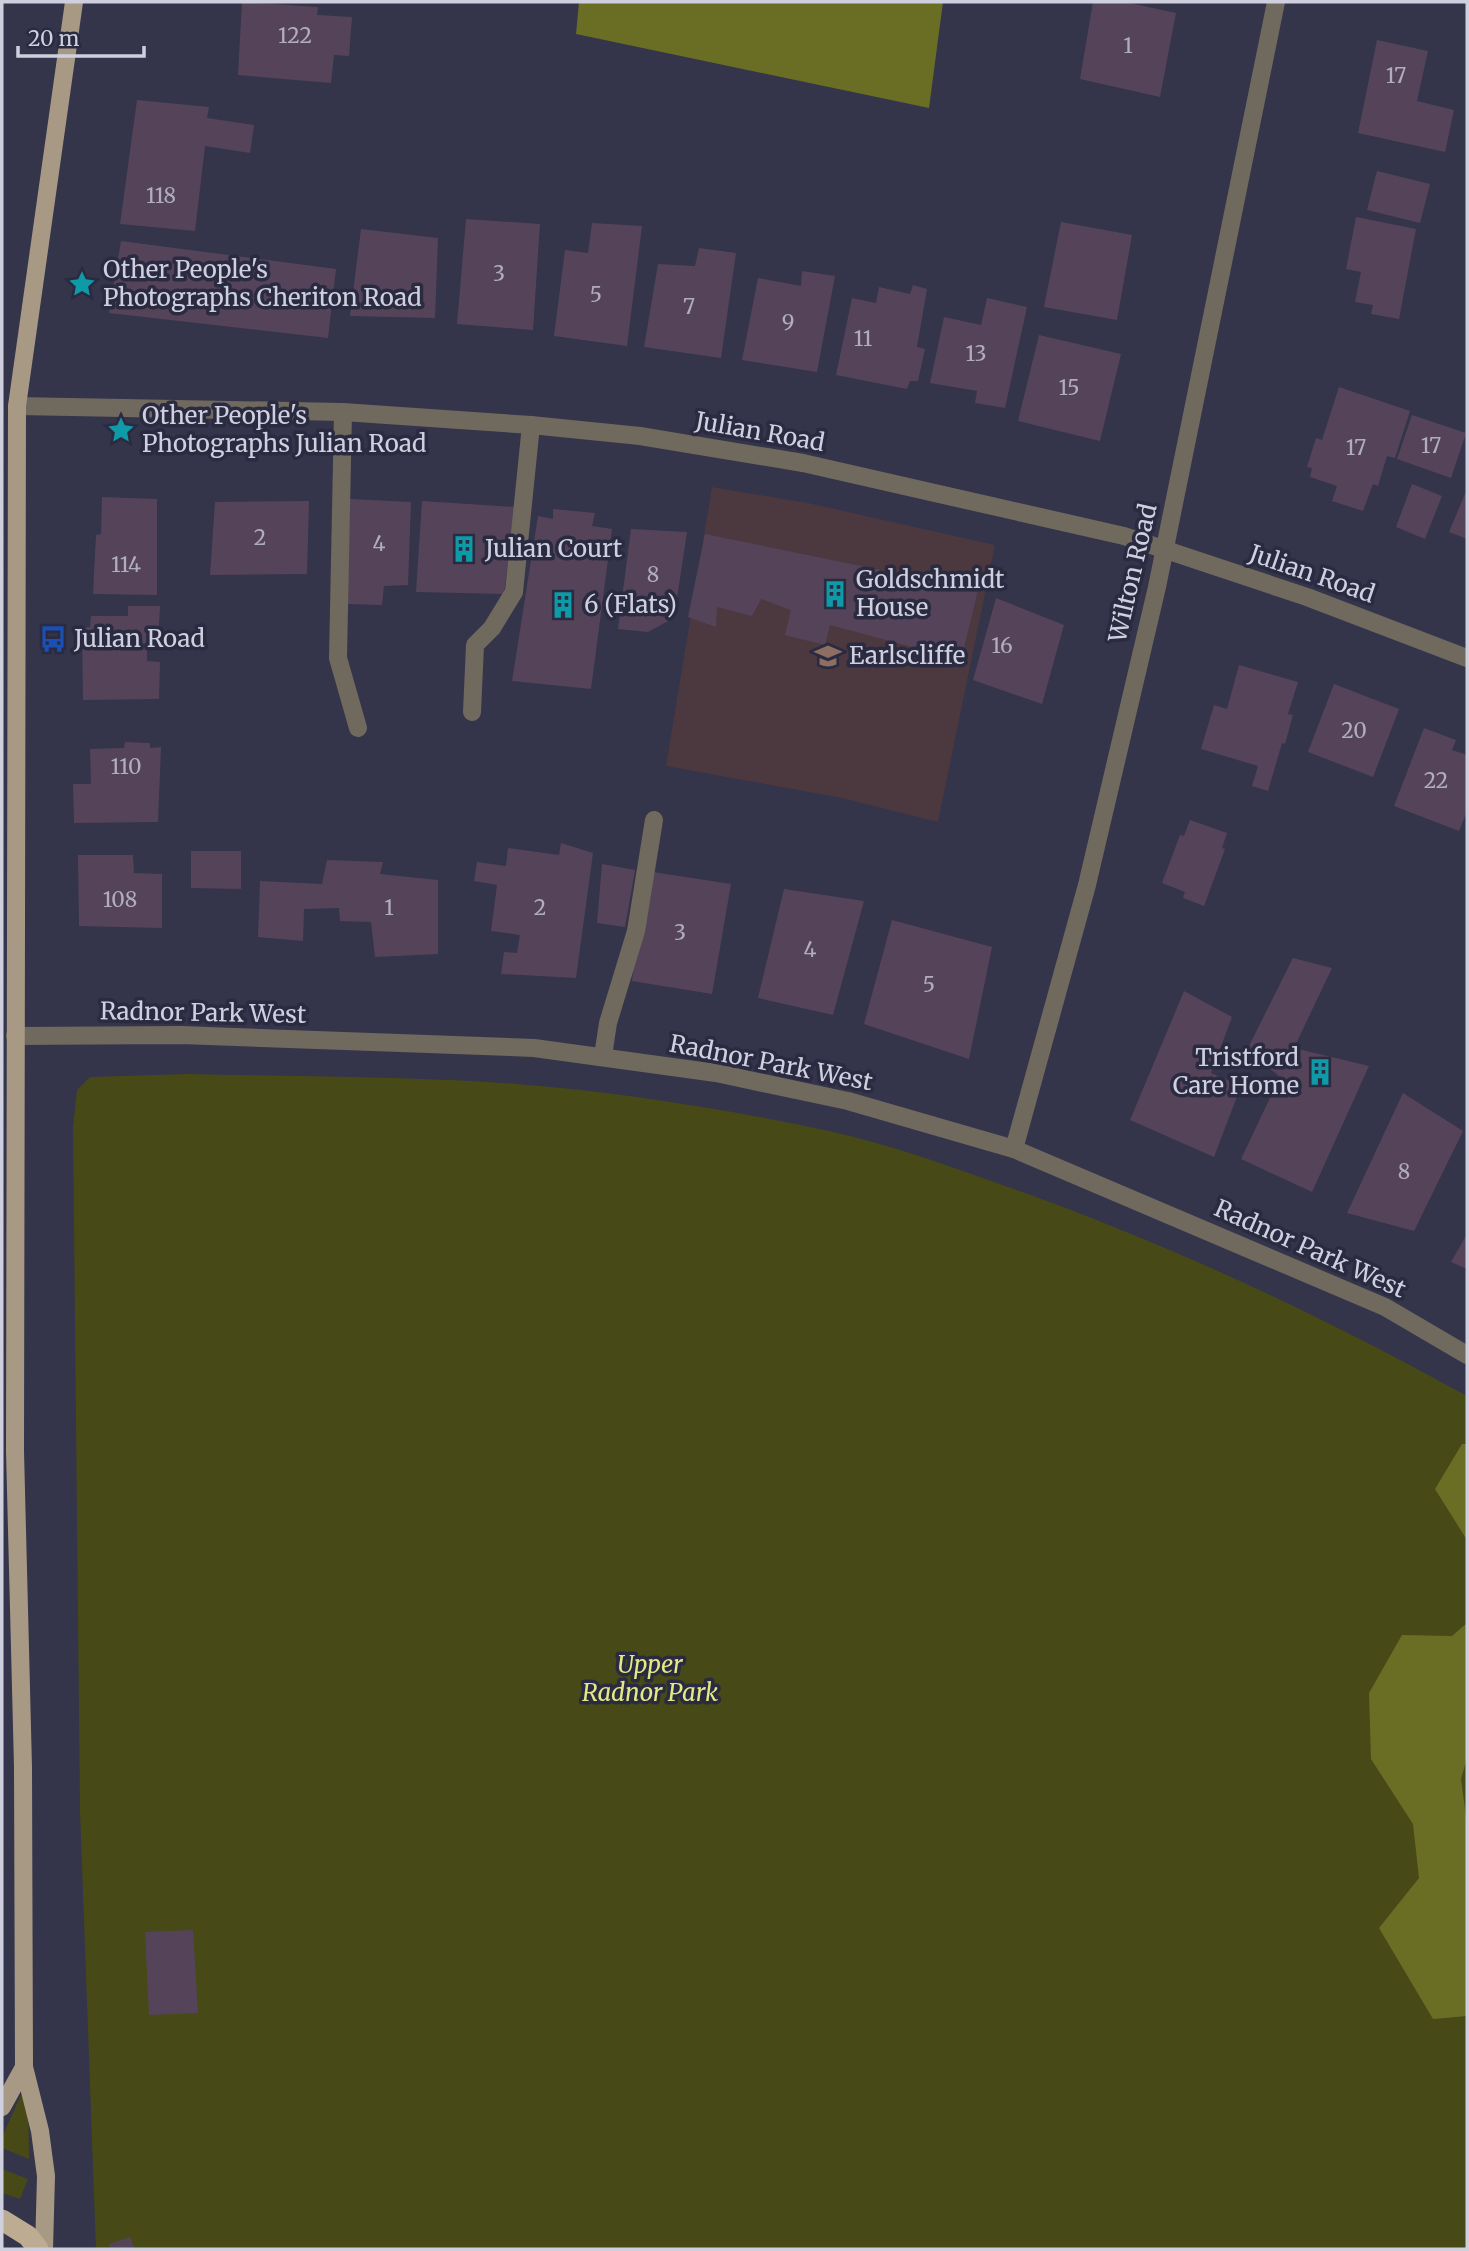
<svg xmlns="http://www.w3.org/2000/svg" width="1469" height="2251" font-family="Merriweather,serif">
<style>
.education{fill:#4c383f}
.green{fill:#474a16}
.forest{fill:#6a6e25}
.building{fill:#554459}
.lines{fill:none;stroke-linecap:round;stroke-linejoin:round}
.minor{stroke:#70695e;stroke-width:18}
.major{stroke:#a79984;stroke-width:18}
.highway{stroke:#bdac92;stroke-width:21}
.labels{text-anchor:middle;stroke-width:7;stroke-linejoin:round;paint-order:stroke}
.number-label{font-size:21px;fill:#b0adbe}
.poi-label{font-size:24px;fill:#cfd0df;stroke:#2a2a41;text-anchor:start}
.street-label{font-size:24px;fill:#cfd0df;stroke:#2a2a41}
.park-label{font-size:24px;font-style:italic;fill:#e3ea85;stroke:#2a2a41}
</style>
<rect width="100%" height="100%" fill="#34344b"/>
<!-- education -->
<polygon class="education" points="712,487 808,503 995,545 938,822 842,798 666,766"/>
<!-- green -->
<g class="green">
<path d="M 188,1074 C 275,1076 363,1076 450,1080 C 576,1085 706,1105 829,1131 C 897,1146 963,1171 1028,1194 C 1181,1250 1325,1317 1467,1396 L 1467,2249 L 96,2249 L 80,1811 L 73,1127 L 77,1090 L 90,1077 Z"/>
<polygon points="24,2088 28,2088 29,2159 2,2148 2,2137"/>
<polygon points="2,2169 28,2179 20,2199 2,2193"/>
</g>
<!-- forest -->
<g class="forest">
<polygon points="579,2 943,2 929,108 576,34"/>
<polygon points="1462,1444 1467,1444 1467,1540 1435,1489"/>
<polygon points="1467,1623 1467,1758 1461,1779 1467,1824 1467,2016 1433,2019 1379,1928 1419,1878 1413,1824 1371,1759 1369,1693 1402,1635 1452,1636"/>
</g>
<!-- building -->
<g class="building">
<polygon points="242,2 318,7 317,15 352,17 349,56 334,55 331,83 238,75"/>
<polygon points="1093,2 1125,2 1176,13 1160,97 1080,79"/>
<polygon points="1377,40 1428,51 1417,101 1454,110 1445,152 1358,133"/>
<polygon points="137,100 209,107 207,118 254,125 250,153 205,146 195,231 120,224"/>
<polygon points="1377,171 1430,184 1420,223 1367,210"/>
<polygon points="1356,217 1416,229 1399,319 1371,314 1373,305 1355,302 1361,272 1346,269"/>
<polygon points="466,219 540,224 533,330 457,324"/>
<polygon points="1061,222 1132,235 1117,320 1044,307"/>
<polygon points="592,223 642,226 627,346 554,336 565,250 588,253"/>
<polygon points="361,229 438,238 435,318 350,316"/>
<polygon points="121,241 336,269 328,338 109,313"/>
<polygon points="699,248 736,253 721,358 644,347 658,264 695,266"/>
<polygon points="802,271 835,276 817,372 742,360 758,278 801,286"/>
<polygon points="913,285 927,289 917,347 925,349 918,381 910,381 907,389 836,375 852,298 876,303 879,287 910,294"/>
<polygon points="987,298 1027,307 1005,408 975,403 977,391 930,383 944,317 981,325"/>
<polygon points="1039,335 1121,354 1100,441 1018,421"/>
<polygon points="1339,387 1410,411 1395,458 1387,456 1378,486 1373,484 1363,511 1332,501 1337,486 1310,477 1312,468 1307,467 1316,438 1322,440"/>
<polygon points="1412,415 1466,433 1451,478 1397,459"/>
<polygon points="1412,484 1442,496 1425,539 1396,527"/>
<polygon points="1467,489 1467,539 1449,532"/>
<polygon points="102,497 157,499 157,595 93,594 96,535 101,534"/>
<polygon points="350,499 411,502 408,585 384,586 382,605 347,604"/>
<polygon points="309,501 307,574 210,575 215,502"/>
<polygon points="422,501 515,507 504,594 416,592"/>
<polygon points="553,509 595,513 592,526 612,529 591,689 512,681 538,516 553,519"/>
<polygon points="631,529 687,532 674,618 648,632 618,629"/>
<polygon points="705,534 978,590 961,660 830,625 825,645 785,635 791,610 761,599 752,616 717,607 716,627 688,617"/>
<polygon points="996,598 1064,625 1042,704 973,680"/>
<polygon points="128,606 160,606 158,643 147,643 147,661 160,662 159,699 83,700 82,628 90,627 91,616 128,616"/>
<polygon points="1239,665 1298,682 1288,714 1293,715 1285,744 1282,743 1268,791 1252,786 1258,766 1201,749 1214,705 1227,709"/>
<polygon points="1334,684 1399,709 1373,777 1308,752"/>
<polygon points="1424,728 1456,740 1452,750 1467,755 1467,811 1459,831 1394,806"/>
<polygon points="125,742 150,743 150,748 161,747 158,822 74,823 73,784 91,784 90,749 124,748"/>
<polygon points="1190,820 1227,833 1222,848 1225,849 1204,906 1183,898 1185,892 1162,883 1180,835 1184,836"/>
<polygon points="561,843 593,853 576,978 501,974 504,952 517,953 520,935 491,931 497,885 474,881 477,862 506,866 508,848 559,855"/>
<polygon points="191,851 241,851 241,889 191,888"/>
<polygon points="78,855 133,855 134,873 162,874 162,928 79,926"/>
<polygon points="327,860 383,862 380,874 438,880 438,954 375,957 371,922 340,921 339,908 304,909 303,941 258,937 260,881 322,884"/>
<polygon points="602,864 635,870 625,927 597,923"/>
<polygon points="646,871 731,884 712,994 632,981"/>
<polygon points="784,889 864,901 833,1015 758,998"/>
<polygon points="892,920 992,947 969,1059 864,1024"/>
<polygon points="1293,958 1332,968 1294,1048 1369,1066 1312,1192 1241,1159 1280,1077 1247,1050"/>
<polygon points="1184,991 1232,1017 1211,1073 1241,1086 1214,1157 1130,1120"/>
<polygon points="1403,1093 1463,1131 1414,1231 1347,1213"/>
<polygon points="1467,1234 1467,1269 1451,1262"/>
<polygon points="193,1930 198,2013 149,2015 145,1932"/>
<polygon points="130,2237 135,2249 110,2249 109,2244"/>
</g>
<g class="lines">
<!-- minor -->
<g class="minor">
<polyline points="17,406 343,412 531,425 640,436 803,463 1124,536 1307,597 1467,658"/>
<polyline points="343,412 338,658 358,728"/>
<polyline points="472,712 475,645 492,628 514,592 531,425"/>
<polyline points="15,1036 181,1035 534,1048 716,1073 848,1101 1014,1149 1385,1307 1467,1355"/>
<polyline points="603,1056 608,1023 636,931 654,820"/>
<polyline points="1014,1149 1087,885 1157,587 1276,2"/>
</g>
<!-- major -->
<g class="major">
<polyline points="2,2107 24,2067"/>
<polyline points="44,2249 46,2176 40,2131 24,2067 23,1767 15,1451 17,406 74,2"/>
</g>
<!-- highway -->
<polyline class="highway" points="2,2220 28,2236 38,2249"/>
</g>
<!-- icons -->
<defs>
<symbol id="sight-bare" viewBox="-9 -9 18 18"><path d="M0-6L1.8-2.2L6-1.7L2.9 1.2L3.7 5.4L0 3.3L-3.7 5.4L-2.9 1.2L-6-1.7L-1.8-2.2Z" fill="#0f9aa8" stroke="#2a2a41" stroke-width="2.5" paint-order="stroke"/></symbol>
<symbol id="building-bare" viewBox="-9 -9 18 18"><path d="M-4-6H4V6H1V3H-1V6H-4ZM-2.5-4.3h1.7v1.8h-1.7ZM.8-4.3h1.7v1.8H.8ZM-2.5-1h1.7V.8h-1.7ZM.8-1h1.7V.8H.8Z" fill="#0f9aa8" stroke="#2a2a41" stroke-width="2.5" paint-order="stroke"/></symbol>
<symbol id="bus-bare" viewBox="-9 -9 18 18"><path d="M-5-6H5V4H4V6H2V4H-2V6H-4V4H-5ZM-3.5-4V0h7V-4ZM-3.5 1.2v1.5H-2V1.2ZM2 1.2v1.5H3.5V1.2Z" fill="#1a4fb4" stroke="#2a2a41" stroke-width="2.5" paint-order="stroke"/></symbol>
<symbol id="school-bare" viewBox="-9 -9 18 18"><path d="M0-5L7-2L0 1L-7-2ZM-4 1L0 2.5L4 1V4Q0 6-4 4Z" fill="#8d6e63" stroke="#2a2a41" stroke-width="2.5" paint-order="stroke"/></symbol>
</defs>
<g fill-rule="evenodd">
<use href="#sight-bare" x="63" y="265" width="38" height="38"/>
<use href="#sight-bare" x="102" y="411" width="38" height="38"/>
<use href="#building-bare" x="445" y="530" width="38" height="38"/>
<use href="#building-bare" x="816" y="575" width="38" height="38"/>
<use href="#building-bare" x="544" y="586" width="38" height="38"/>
<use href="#bus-bare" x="34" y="620" width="38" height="38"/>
<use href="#school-bare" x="809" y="637" width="38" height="38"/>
<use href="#building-bare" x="1301" y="1053" width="38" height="38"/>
</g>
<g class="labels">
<!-- number labels -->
<g class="number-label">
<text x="295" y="43">122</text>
<text x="1128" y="53">1</text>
<text x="1396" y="83">17</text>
<text x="161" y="203">118</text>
<text x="499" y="281">3</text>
<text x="596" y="302">5</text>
<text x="689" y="314">7</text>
<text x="788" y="330">9</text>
<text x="863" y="346">11</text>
<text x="976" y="361">13</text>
<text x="1069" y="395">15</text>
<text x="1431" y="453">17</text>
<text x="1356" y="455">17</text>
<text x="260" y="545">2</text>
<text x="379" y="551">4</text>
<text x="126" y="572">114</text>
<text x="653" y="582">8</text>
<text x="1002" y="653">16</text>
<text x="1354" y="738">20</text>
<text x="126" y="774">110</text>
<text x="1436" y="788">22</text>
<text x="120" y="907">108</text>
<text x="389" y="915">1</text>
<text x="540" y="915">2</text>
<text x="680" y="940">3</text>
<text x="810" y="957">4</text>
<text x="929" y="992">5</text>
<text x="1404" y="1179">8</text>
</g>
<!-- poi labels -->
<g class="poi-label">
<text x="103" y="278">Other People's<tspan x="103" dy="28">Photographs Cheriton Road</tspan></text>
<text x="142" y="424">Other People's<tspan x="142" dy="28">Photographs Julian Road</tspan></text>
<text x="485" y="557">Julian Court</text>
<text x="856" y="588">Goldschmidt<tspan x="856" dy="28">House</tspan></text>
<text x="584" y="613">6 (Flats)</text>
<text x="74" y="647">Julian Road</text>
<text x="849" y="664">Earlscliffe</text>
<text x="1299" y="1066" text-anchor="end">Tristford<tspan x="1299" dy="28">Care Home</tspan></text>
</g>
<!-- street labels -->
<g class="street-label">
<text transform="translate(760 432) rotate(10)" y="8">Julian Road</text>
<text transform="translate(1133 573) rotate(-77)" y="8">Wilton Road</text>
<text transform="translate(1312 574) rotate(19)" y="8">Julian Road</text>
<text transform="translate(203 1013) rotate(1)" y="8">Radnor Park West</text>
<text transform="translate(771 1063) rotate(11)" y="8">Radnor Park West</text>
<text transform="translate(1310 1249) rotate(24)" y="8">Radnor Park West</text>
</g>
<!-- park labels -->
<g class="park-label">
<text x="650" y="1673">Upper<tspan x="650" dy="28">Radnor Park</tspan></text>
</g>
</g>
<!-- border -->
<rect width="1469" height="2251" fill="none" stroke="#cfd0df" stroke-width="7"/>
<!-- scale -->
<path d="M18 46v10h126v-10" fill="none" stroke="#cfd0df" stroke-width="3.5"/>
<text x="28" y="46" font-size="21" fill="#cfd0df" stroke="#2a2a41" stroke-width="5" paint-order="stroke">20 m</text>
</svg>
